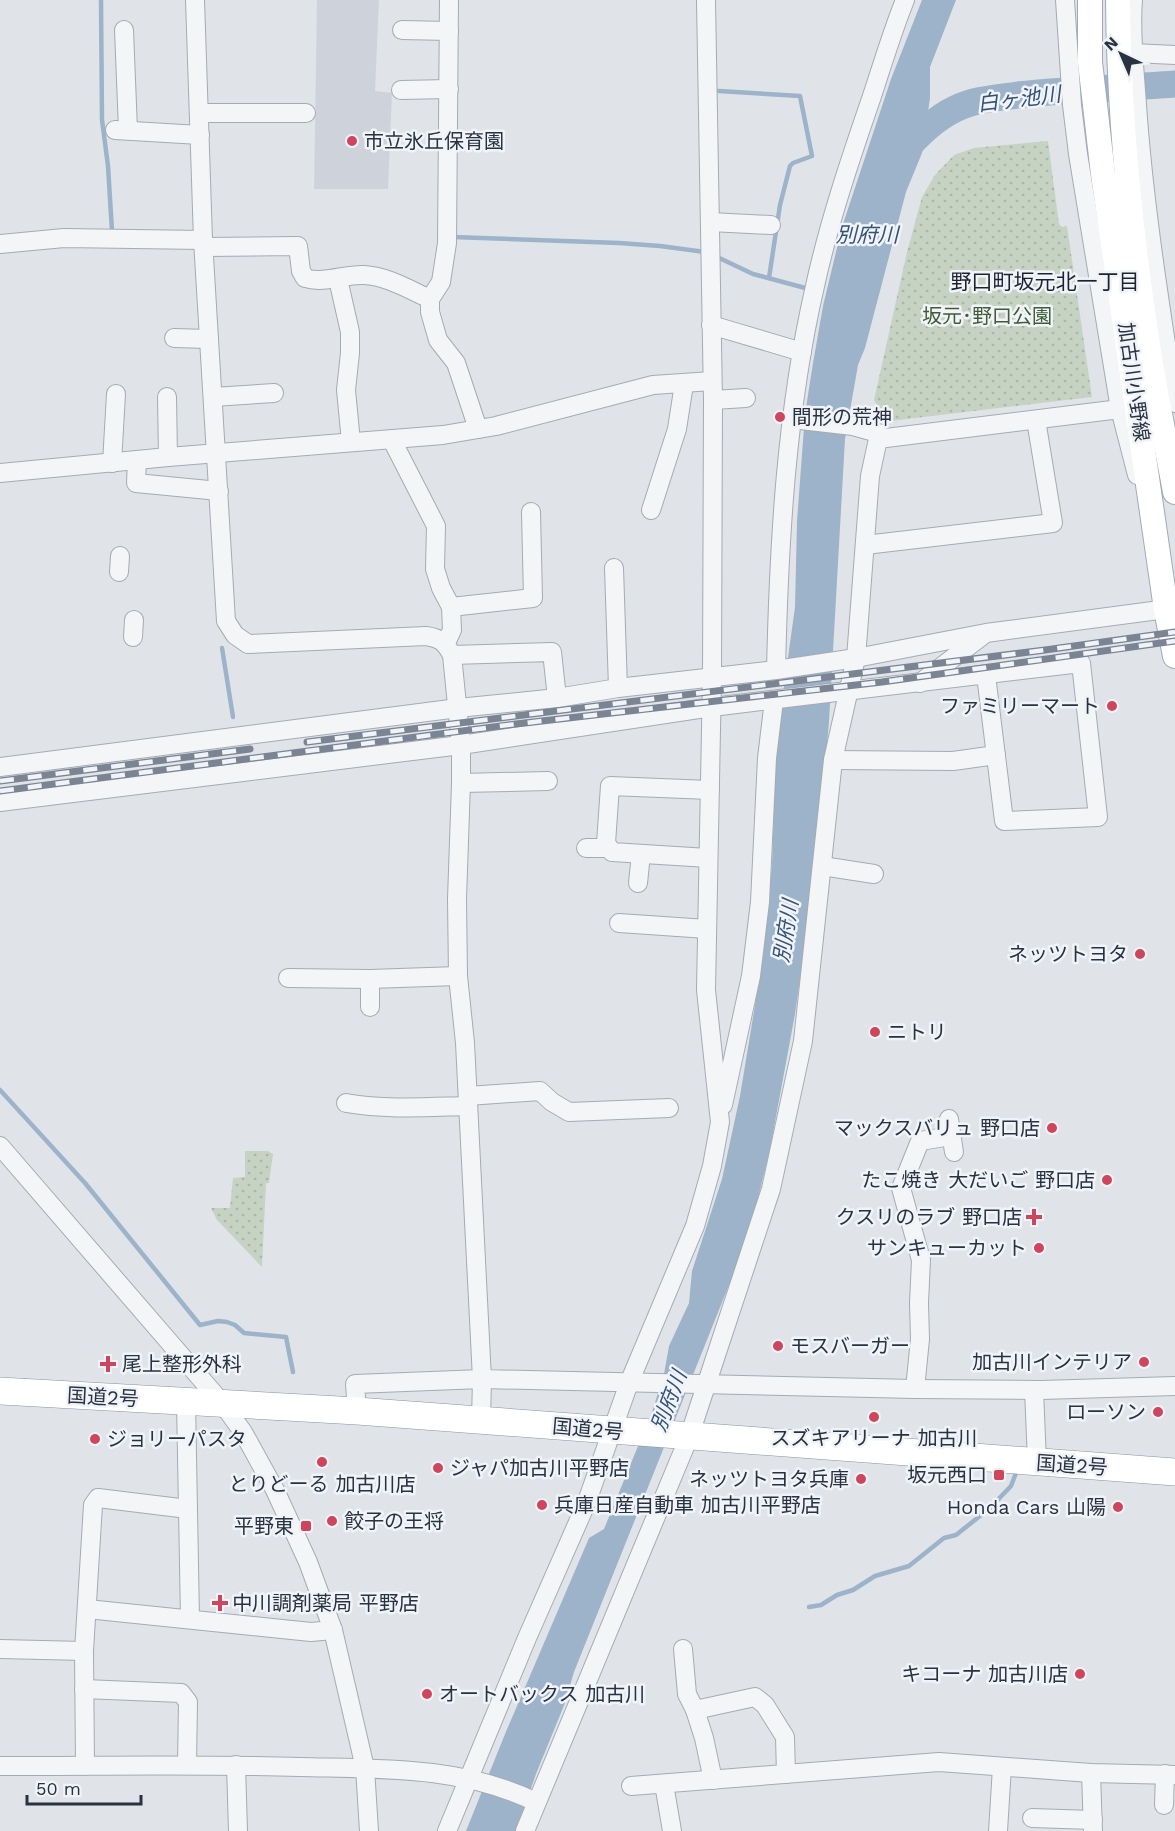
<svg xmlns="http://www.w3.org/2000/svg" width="1175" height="1831" font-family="'Work Sans','Noto Sans JP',sans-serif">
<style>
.built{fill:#ced3db}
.park{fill:url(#park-dots)}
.water{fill:#9cb3c9}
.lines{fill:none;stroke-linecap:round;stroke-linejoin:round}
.stream{stroke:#9cb3c9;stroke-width:4.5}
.river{stroke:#9cb3c9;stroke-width:27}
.minor-casing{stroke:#a5abb3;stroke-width:20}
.major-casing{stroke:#a0a9b5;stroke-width:26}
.highway-casing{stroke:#8892a0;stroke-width:28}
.minor{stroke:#f3f5f7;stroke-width:18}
.major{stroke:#fff;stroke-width:24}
.highway{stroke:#fff;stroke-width:27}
.rail-casing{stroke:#7a8493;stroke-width:7}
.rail{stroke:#f0f3f7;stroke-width:4.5;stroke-dasharray:14;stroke-linecap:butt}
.poi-dot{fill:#cd465e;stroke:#f0f3f7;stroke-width:2}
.labels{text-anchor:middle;stroke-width:5;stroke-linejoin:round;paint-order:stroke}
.poi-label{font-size:20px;fill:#293240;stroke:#f0f3f7;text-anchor:end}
.park-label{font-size:20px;fill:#3f5c36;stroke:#f0f3f7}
.street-label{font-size:20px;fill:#293240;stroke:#f0f3f7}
.water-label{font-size:21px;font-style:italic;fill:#335274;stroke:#f0f3f7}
.neighbourhood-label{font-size:21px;fill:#1b2331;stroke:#f0f3f7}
</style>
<defs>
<pattern id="park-dots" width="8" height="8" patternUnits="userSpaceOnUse" patternTransform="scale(1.5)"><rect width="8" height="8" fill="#c6d3c2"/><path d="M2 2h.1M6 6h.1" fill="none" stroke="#aab6a8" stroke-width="1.8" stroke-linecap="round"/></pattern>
</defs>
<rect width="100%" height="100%" fill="#e0e4e9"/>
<!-- built -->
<polygon class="built" points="317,0 379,0 375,91 392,93 388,189 314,189"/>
<!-- park -->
<g class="park">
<polygon points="1048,141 1059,224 1062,227 1067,226 1092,397 890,421 880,410 874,400 907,252 922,197 935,175 954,155 974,148"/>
<polygon points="245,1151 268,1151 273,1154 269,1183 266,1183 262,1267 217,1220 211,1208 230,1208 233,1178 245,1177"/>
</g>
<!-- water -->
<polygon class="water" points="922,0 956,0 930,67 930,98 922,153 906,192 865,348 858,365 845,439 829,722 816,867 795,1014 770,1149 749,1235 574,1672 565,1703 536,1774 516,1831 466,1831 505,1734 589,1538 604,1529 652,1412 664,1374 669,1346 689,1303 692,1271 722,1179 740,1096 760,975 772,866 776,745 795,607 797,521 805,414 813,363 823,306 842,227 891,79"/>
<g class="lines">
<!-- stream -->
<g class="stream">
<polyline points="101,0 102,120 108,166 112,231"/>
<polyline points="719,91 800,96 812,156 793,163 790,166 780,205 769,278"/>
<polyline points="453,237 619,243 660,246 705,252"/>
<polyline points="715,256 753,274 809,289"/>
<polyline points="222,648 233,717"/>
<polyline points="0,1090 85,1183 200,1325 218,1321 227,1322 235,1325 244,1333 286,1337 293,1372"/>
<polyline points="809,1607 821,1605 837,1595 853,1590 875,1576 909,1566 944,1538 956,1535 990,1508 1011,1486 1016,1473"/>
</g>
<!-- river -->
<path class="river" d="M 900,156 C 915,138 934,119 955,109 C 975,99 997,98 1018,95 C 1070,89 1123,88 1175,84"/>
<defs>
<g id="minor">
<path d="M 195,0 L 203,240 L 226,621 L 235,635 L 248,644 L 426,636 C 440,638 445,642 452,655 L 461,745 L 461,783 L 457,899 L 458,976 L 465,1043 L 482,1379 L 915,1389 L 1041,1390 L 1175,1386"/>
<polyline points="449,0 447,243 441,282 430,299 430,312 438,340 456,363 478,429"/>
<polyline points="1065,0 1072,105 1078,154 1120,409 1137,475"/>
<path d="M 1133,0 C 1130,35 1135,70 1137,105 C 1144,205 1160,304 1175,403"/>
<polyline points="124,30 128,130"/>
<polyline points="402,30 449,31"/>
<polyline points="1133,53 1175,55"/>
<polyline points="401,90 449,89"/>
<polyline points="199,113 306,113"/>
<polyline points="115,130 200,135"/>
<polyline points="710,222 771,225"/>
<polyline points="0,244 64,238 203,240"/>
<path d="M 204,247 L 298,246 L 301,271 L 305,278 C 325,284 344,274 364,275 C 387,276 410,290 430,299"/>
<polyline points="338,279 350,332 350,353 346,390 351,442"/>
<polyline points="711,325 802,352"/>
<polyline points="174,338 209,339"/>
<polyline points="167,397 168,457"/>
<polyline points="213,397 274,393"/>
<polyline points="713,400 746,398"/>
<polyline points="792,419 853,426 878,433 878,439"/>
<polyline points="394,439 394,444 436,526 435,569 441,588 451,607 452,630 446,643"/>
<polyline points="137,460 136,483 219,491"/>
<polyline points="112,463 116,394"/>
<polyline points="0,473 168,457 443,435 496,426 653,385 712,381"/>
<polyline points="651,510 677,429 684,384"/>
<polyline points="865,545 1053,523 1036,420"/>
<polyline points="614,568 618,688"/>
<polyline points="119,572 120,556"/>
<polyline points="451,607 533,598 531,512"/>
<polyline points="133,637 134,620"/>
<polyline points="452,655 552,652 557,698"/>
<path d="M 776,670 C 779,541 786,412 815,286 C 829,222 850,160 871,99 C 882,66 892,32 905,0"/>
<polyline points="920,683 982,636"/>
<polyline points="833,760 953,761 996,755"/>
<polyline points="0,767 458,708 557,698 618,688 776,670 856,658 986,633 1175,608"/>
<polyline points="461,783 548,781"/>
<polyline points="0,802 461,745 712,707 1081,663 1098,817 1004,821 986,675"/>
<polyline points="586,848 609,848"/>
<polyline points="708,858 612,852 606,843 610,786 710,790"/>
<polyline points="822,866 874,874"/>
<polyline points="638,883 641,854"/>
<polyline points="619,923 707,929"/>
<polyline points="288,978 370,979 458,976"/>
<polyline points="370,979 370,1007"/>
<polyline points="468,1096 540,1091 552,1102 569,1112 669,1108"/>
<path d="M 346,1103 C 387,1110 427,1107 468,1106"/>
<polyline points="723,1105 751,976 760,902 767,758 774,700"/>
<polyline points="949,1119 954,1152"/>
<polyline points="0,1146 222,1403 243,1432 275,1490 308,1562 333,1630 365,1768 369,1831"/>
<polyline points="915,1389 920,1339 919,1303 921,1260 901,1188 920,1141 951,1136"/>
<polyline points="1034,1390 1037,1462"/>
<polyline points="186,1401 190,1619"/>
<polyline points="357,1411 355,1384 482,1379 481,1420"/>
<polyline points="87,1609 311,1632 333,1630"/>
<polyline points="0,1649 84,1651"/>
<polyline points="683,1649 687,1694 695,1710 704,1738 713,1780"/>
<polyline points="84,1689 181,1693 188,1702 187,1765"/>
<polyline points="695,1710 755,1697 765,1705 785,1737 786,1774"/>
<polyline points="236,1765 238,1831"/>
<path d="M 0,1766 C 100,1766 200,1764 300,1767 C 381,1769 462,1766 536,1802"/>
<polyline points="85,1766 84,1651 93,1505 98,1498 188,1509"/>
<polyline points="1091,1773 1093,1831"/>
<polyline points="664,1784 672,1831"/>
<polyline points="631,1786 939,1762 1091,1773 1175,1775"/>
<polyline points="1164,1805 1165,1774"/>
<polyline points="1032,1818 1093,1820"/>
<polyline points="447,1831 527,1638 586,1504 629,1383 695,1226 712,1166 720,1122 706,990 712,677 713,400 706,0"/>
<polyline points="525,1831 689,1437 771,1189 803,1041 833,760 856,658 870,476 878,439 1120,409"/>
<polyline points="998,1831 1002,1767"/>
</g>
<g id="major">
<polyline points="1090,0 1090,62 1103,174 1166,609 1175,656"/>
<path d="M 1118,0 C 1119,120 1131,239 1150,358 C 1157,403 1167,447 1175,492"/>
</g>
<polyline id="highway" points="0,1391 357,1411 1175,1472"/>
</defs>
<!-- minor casing -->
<use href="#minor" class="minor-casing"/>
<!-- major casing -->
<use href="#major" class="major-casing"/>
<!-- highway casing -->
<use href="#highway" class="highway-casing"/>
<!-- minor -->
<use href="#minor" class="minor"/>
<!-- major -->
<use href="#major" class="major"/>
<!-- highway -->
<use href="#highway" class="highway"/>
<defs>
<g id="rail">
<polyline points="307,742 1045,650 1175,632"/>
<polyline points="0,781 250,749"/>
<polyline points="0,791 516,724 882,682 1175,641"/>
</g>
</defs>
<!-- rail casing -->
<use href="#rail" class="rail-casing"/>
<!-- rail -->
<use href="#rail" class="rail"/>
</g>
<!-- markers -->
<g class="poi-dot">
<circle cx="352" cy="141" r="6"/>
<circle cx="780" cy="417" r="6"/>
<circle cx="1112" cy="706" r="6"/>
<circle cx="1140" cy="954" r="6"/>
<circle cx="875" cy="1032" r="6"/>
<circle cx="1052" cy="1128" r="6"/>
<circle cx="1107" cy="1180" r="6"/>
<path d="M1031 1208h6v6h6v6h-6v6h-6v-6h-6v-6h6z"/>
<circle cx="1039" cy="1248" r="6"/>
<circle cx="778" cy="1346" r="6"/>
<circle cx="1144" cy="1362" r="6"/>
<path d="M105 1355h6v6h6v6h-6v6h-6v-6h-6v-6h6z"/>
<circle cx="1158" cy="1412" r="6"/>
<circle cx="874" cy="1417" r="6"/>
<circle cx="95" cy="1439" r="6"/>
<circle cx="322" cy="1462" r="6"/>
<circle cx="438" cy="1468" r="6"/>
<rect x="993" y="1469" width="12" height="12" rx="3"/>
<circle cx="861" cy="1479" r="6"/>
<circle cx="542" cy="1505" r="6"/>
<circle cx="1118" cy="1507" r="6"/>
<circle cx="332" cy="1521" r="6"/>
<rect x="300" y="1520" width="12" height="12" rx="3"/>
<path d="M217 1594h6v6h6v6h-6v6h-6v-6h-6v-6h6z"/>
<circle cx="1080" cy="1674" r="6"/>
<circle cx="427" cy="1694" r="6"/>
</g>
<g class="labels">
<!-- poi labels -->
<g class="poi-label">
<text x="364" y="148" text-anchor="start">市立氷丘保育園</text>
<text x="792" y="424" text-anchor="start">間形の荒神</text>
<text x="1100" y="713">ファミリーマート</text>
<text x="1128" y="961">ネッツトヨタ</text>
<text x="887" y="1039" text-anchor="start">ニトリ</text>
<text x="1040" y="1135">マックスバリュ 野口店</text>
<text x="1095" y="1187">たこ焼き 大だいご 野口店</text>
<text x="1022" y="1224">クスリのラブ 野口店</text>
<text x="1027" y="1255">サンキューカット</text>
<text x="790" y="1353" text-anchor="start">モスバーガー</text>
<text x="1132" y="1369">加古川インテリア</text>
<text x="122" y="1371" text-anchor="start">尾上整形外科</text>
<text x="1146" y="1419">ローソン</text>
<text x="874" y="1445" text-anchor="middle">スズキアリーナ 加古川</text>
<text x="107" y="1446" text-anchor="start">ジョリーパスタ</text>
<text x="450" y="1475" text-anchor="start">ジャパ加古川平野店</text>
<text x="987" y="1482">坂元西口</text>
<text x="849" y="1486">ネッツトヨタ兵庫</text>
<text x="322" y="1491" text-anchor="middle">とりどーる 加古川店</text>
<text x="554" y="1512" text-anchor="start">兵庫日産自動車 加古川平野店</text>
<text x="1106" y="1514">Honda Cars 山陽</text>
<text x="344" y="1528" text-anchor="start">餃子の王将</text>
<text x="294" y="1533">平野東</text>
<text x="232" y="1610" text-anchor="start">中川調剤薬局 平野店</text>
<text x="1068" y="1681">キコーナ 加古川店</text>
<text x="439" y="1701" text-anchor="start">オートバックス 加古川</text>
</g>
<!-- park labels -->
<g class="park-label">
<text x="987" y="323">坂元･野口公園</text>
</g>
<!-- street labels -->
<g class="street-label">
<text transform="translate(1134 382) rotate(82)" y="7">加古川小野線</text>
<text transform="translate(103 1397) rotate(3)" y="7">国道2号</text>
<text transform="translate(588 1429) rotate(5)" y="7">国道2号</text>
<text transform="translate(1072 1465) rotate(4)" y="7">国道2号</text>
</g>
<!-- water labels -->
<g class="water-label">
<text transform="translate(1019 99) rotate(-7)" y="7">白ヶ池川</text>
<text x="867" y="242">別府川</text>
<text transform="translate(786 931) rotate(-81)" y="7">別府川</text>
<text transform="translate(669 1401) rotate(-69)" y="7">別府川</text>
</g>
<!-- neighbourhood labels -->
<g class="neighbourhood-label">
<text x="1045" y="289">野口町坂元北一丁目</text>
</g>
</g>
<!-- north arrow -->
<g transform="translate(1121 54) rotate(316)" stroke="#f0f3f7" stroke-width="4.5" paint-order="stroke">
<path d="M0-4.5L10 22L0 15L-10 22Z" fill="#293240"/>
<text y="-9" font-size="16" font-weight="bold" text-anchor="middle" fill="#293240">N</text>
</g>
<!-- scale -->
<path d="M27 1795v9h114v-9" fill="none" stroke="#293240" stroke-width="3"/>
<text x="36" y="1795" font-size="18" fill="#293240" stroke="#f0f3f7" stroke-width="4.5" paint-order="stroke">50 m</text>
</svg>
